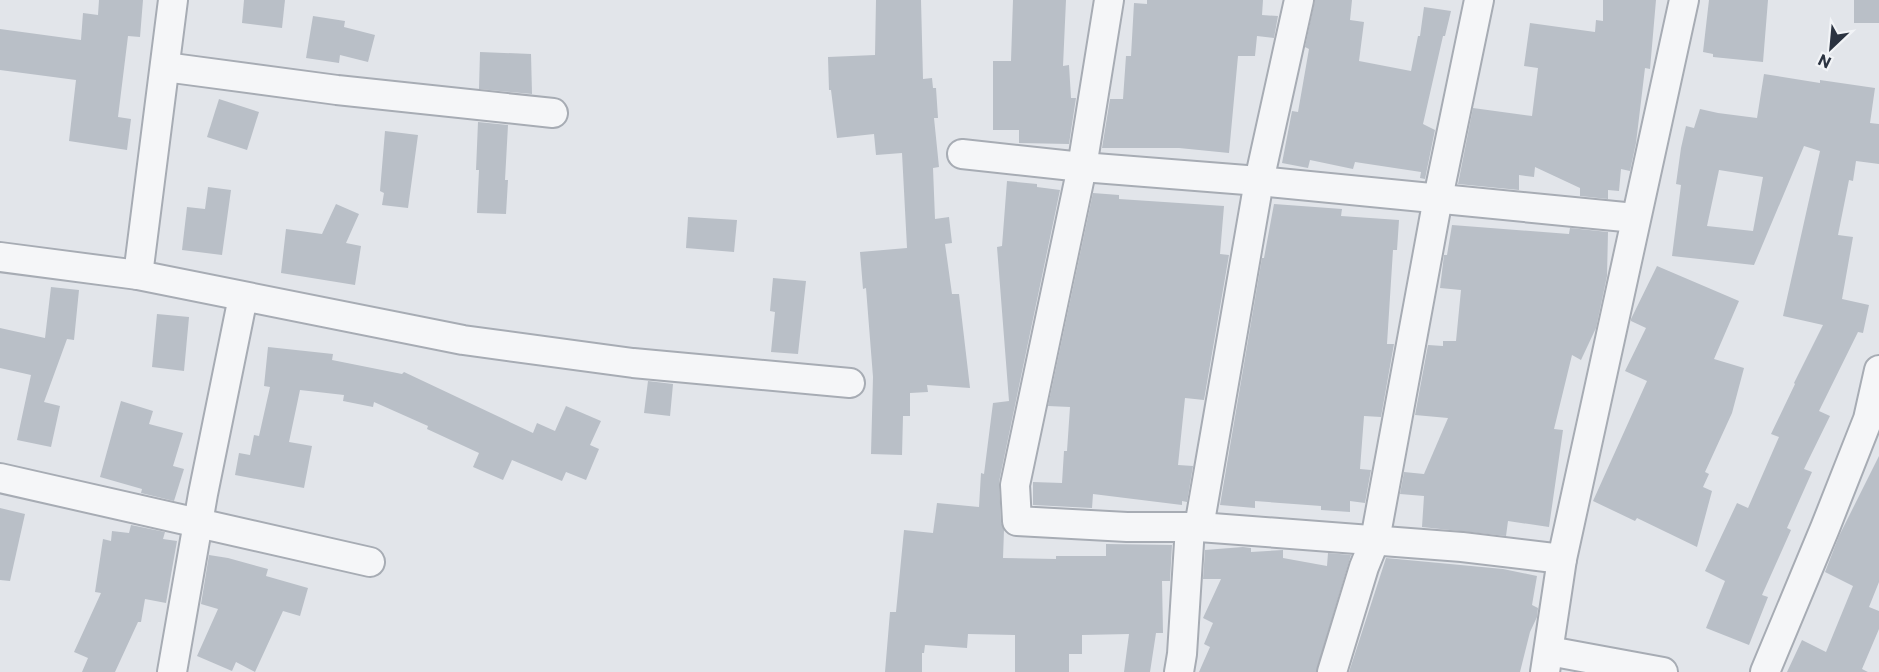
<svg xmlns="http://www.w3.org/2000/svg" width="1879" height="672" font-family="Commissioner,sans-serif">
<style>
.building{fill:#b9bfc7;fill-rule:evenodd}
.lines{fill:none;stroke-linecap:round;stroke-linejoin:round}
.minor-casing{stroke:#a7acb4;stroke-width:32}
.minor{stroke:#f5f6f8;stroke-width:28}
</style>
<rect width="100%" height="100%" fill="#e2e5ea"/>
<!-- building -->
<g class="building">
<polygon points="99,0 143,0 140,37 128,36 118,117 131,119 127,150 69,141 76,80 0,70 0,29 81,40 83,13 98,15"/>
<polygon points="244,0 285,0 282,28 242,23"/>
<polygon points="876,0 921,0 923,79 932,78 933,88 936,88 938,118 934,118 939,167 933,168 935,219 949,217 952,243 945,244 952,294 959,294 970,388 927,385 928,392 910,393 910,416 903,416 902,455 871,454 873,377 866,288 863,289 860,252 907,248 902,153 876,155 874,134 837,138 831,90 829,90 828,57 875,55"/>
<polygon points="1013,0 1066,0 1063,66 1069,65 1071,98 1076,98 1069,144 1019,143 1019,130 993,130 993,61 1011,61"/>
<polygon points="1147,0 1263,0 1262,15 1278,16 1274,38 1257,36 1255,56 1238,56 1229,153 1179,148 1102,148 1110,99 1123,99 1126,56 1131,56 1134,3 1147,4"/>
<polygon points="1315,0 1352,0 1350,20 1364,22 1359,61 1411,71 1418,36 1420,36 1424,7 1451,11 1445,36 1443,36 1423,124 1435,130 1425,179 1420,178 1421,172 1355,162 1353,169 1310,160 1308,168 1282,163 1292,111 1298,112 1309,49 1305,47"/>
<polygon points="1603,0 1656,0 1650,69 1645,68 1636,143 1630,171 1621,169 1619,191 1608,190 1608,199 1580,196 1580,188 1535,167 1534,177 1519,175 1519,190 1458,184 1473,108 1532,116 1538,68 1524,66 1530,23 1595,32 1596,20 1603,21"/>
<polygon points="1709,0 1768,0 1763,62 1713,57 1713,54 1703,52"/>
<rect x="1854" y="0" width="25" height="23"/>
<polygon points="313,16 345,21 344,27 375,35 368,62 340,55 339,63 306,58"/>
<polygon points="480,52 531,54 532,94 479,89"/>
<path d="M 1764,74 L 1820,83 L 1820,80 L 1875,88 L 1870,123 L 1879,124 L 1879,164 L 1856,161 L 1853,181 L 1849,180 L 1838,235 L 1853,237 L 1842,299 L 1869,305 L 1863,333 L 1858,332 L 1819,411 L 1830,416 L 1804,469 L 1812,472 L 1787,528 L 1791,530 L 1762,595 L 1768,597 L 1749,645 L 1706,628 L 1725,581 L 1705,571 L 1737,503 L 1748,508 L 1779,437 L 1771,434 L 1795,384 L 1794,383 L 1823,325 L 1783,316 L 1820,151 L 1804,146 L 1754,265 L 1672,256 L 1681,185 L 1676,184 L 1681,148 L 1686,126 L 1694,128 L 1700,109 L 1718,113 L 1757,118 ZM 1719,170 L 1763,177 L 1753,231 L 1707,226 Z"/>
<polygon points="219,99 259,112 247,150 207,137"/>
<polygon points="478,122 508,125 505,180 508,180 506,214 477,213 479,170 476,170"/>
<polygon points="385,131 418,135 408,208 382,205 384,193 380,191"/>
<polygon points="1007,181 1037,184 1037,187 1060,190 999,482 1001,522 1004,530 1003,558 1056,559 1056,556 1106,556 1106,544 1172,545 1170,581 1162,581 1163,633 1156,633 1150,672 1124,672 1129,634 1082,635 1082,654 1069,654 1069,672 1015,672 1015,635 968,634 967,648 925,645 924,653 922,653 922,672 885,672 890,612 896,612 904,530 933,533 937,503 979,507 981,473 984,474 993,403 1009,401 997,247 1002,246"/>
<polygon points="208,187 231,190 222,255 182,250 187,207 205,209"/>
<polygon points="1093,193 1119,195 1119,199 1224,206 1220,254 1229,255 1204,400 1185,398 1178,465 1193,466 1187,502 1182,501 1182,505 1093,494 1092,508 1033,505 1033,482 1062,483 1064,451 1067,451 1070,407 1048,406"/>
<polygon points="336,204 359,214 346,243 361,246 355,285 281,273 286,229 322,234"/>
<polygon points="1274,204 1342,209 1341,216 1399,220 1397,250 1393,250 1387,344 1394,344 1381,417 1364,416 1360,469 1371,470 1365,503 1350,501 1350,512 1321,510 1321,506 1255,501 1255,508 1220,505 1262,258 1264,258"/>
<polygon points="688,217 737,220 734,252 686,248"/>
<polygon points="1452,225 1569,234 1570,228 1608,232 1607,276 1596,328 1581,360 1572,355 1554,429 1563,430 1549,527 1508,521 1506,536 1422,527 1424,496 1400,494 1404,472 1424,474 1448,418 1415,415 1428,345 1443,346 1443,341 1456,341 1461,290 1440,288 1444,255 1447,255"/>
<polygon points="1657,266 1739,301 1714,359 1744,368 1732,413 1705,472 1709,474 1703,487 1712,491 1697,547 1637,518 1635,521 1593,501 1647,381 1625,371 1646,328 1631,321 1631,319"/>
<polygon points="773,278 806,281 798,354 771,352 775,312 770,311"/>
<polygon points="51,287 79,290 74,340 67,339 44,402 60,406 51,447 17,440 31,375 0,368 0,328 45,338"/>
<polygon points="157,314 189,317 184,371 152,367"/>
<polygon points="268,347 333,354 332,360 402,374 404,372 533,433 537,423 555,431 566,406 601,421 590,445 599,449 586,480 566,472 562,481 512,460 503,480 473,467 479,453 427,429 428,426 374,402 373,407 343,401 344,395 300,390 289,442 312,446 304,488 235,475 239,453 250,455 254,435 259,436 270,387 264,386"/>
<polygon points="648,381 673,384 670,416 644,413"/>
<polygon points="121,401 153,411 149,424 183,433 173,466 184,469 174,501 141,493 142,489 100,477"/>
<polygon points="1879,456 1879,582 1869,607 1879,611 1879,629 1862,669 1868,672 1787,672 1802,640 1826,652 1853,586 1825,572 1839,536"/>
<polygon points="0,508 25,514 10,581 0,580"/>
<polygon points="131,525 165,532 163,539 177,541 166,603 145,599 141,622 138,622 115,672 82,672 88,658 74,652 101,593 95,592 103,539 111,541 112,531 129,533"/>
<polygon points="1243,547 1251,548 1251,552 1283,550 1283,558 1327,566 1328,553 1351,555 1316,672 1199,672 1210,647 1204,644 1213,623 1203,618 1221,579 1203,579 1205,550"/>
<polygon points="209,555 228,558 268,569 266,576 308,588 300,616 283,611 255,672 236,662 232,671 197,656 218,609 201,604"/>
<polygon points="1386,558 1503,569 1537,576 1532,605 1538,608 1537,617 1530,632 1520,672 1349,672"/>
</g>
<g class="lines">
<defs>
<g id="minor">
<polyline points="1109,0 1082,167 1015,485 1017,521 1127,527 1199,527 1462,547 1562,559"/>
<polyline points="165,67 337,90 553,113"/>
<polyline points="962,154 1082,167 1259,181 1635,218"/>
<polyline points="0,257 138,275 463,340 633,363 850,383"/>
<polyline points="138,275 173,0"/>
<polyline points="0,478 370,562"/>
<polyline points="1199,527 1259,181 1299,0"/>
<polyline points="1549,651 1663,672"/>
<polyline points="172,672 203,494 243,297"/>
<polyline points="1179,672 1182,654 1190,527"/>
<polyline points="1332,672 1364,567 1375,540 1438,198 1479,0"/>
<polyline points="1545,672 1562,559 1684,0"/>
<polyline points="1765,672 1825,528 1868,419 1879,370"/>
</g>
</defs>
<!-- minor casing -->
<use href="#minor" class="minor-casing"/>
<!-- minor -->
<use href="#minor" class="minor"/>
</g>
<!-- north arrow -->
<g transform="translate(1831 48) rotate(206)" stroke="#f2f4f7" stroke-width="4.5" paint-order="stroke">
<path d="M0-4.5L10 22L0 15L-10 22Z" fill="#2b3341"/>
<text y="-9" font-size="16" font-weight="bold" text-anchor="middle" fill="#2b3341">N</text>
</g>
</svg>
